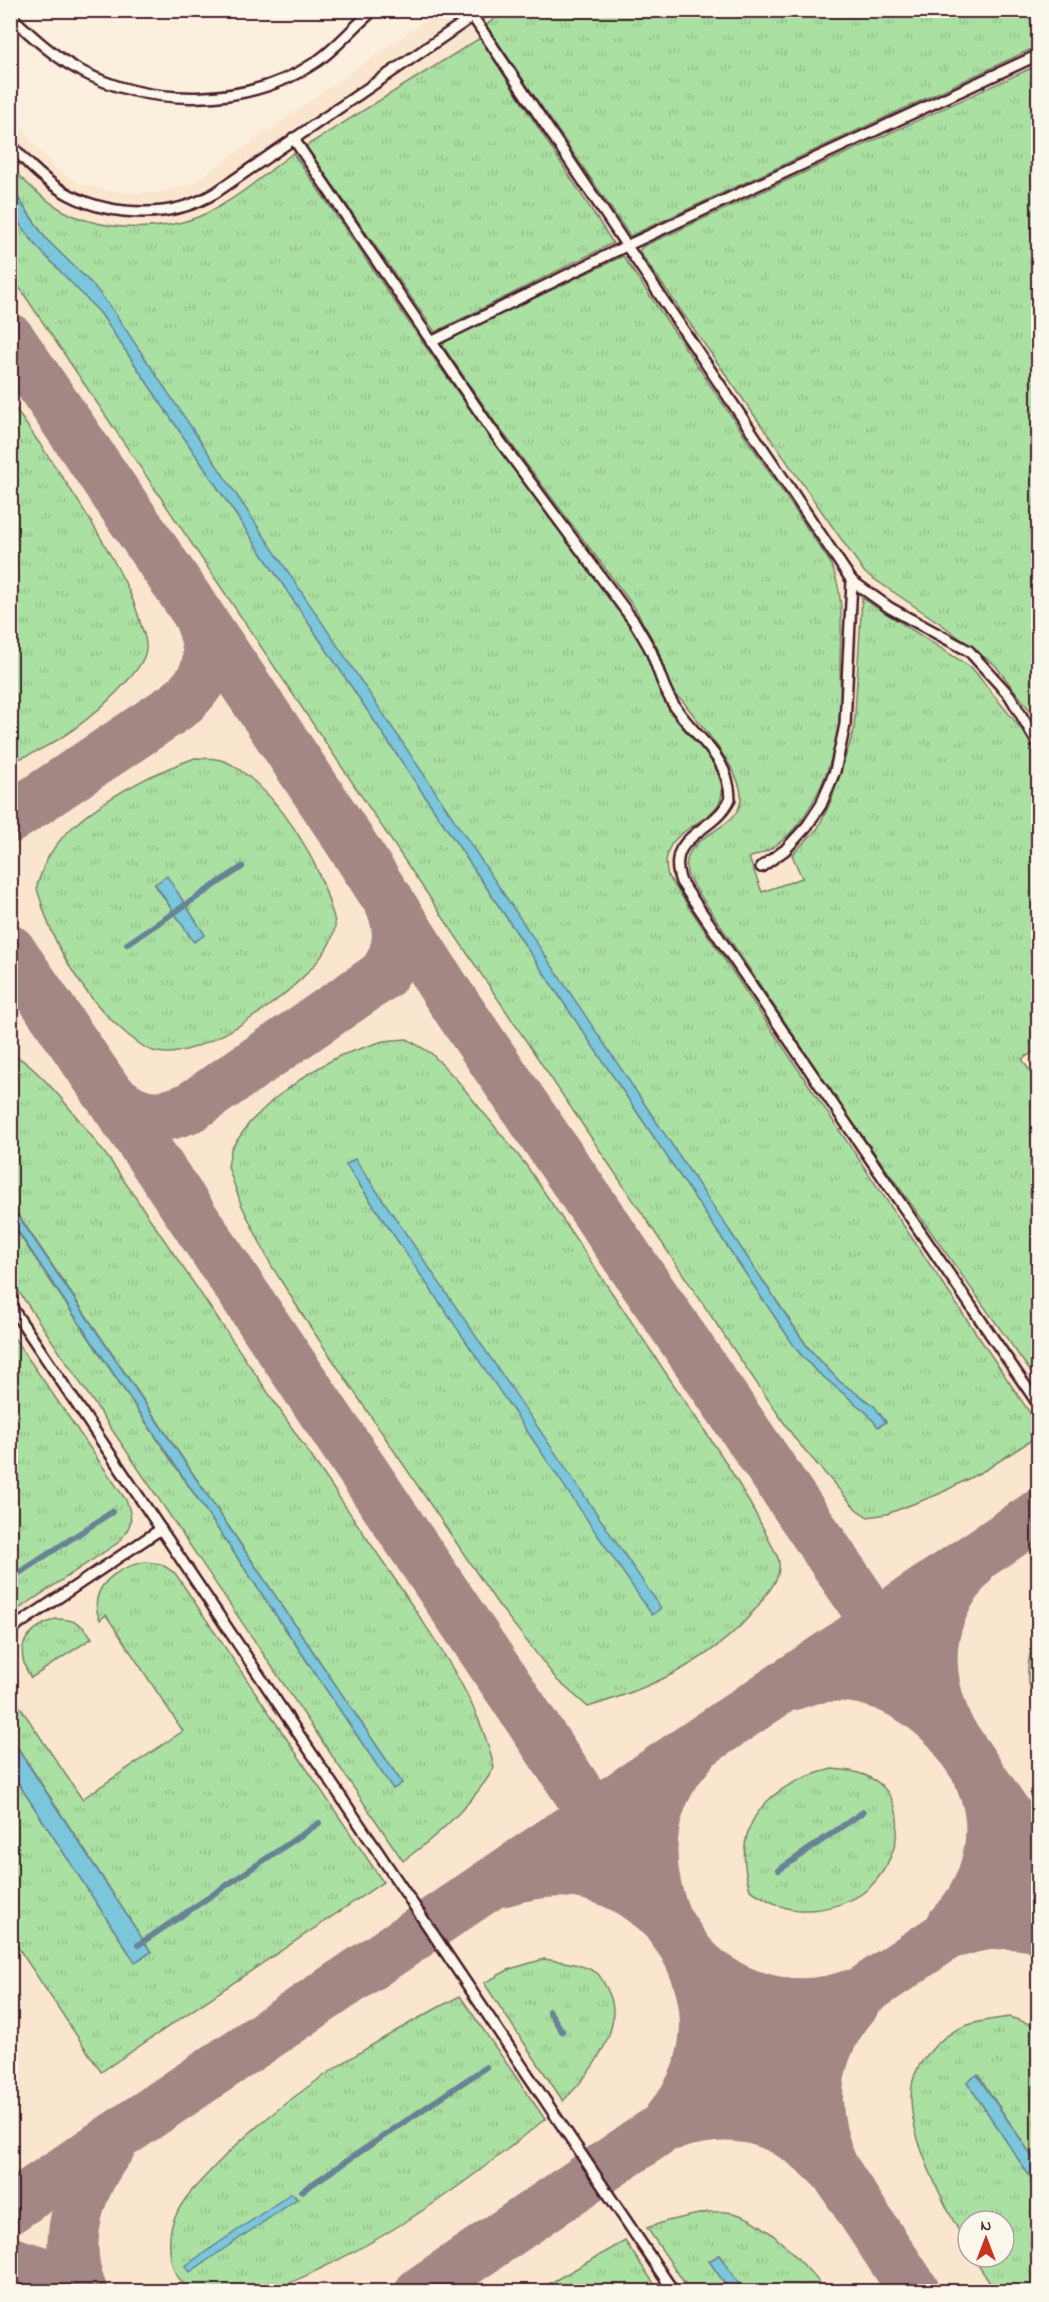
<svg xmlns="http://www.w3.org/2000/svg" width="1049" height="2302" font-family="'Indie Flower',sans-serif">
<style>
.built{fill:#fae5ce;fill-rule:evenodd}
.grass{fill:url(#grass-tufts);stroke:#7a8067;stroke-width:1.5;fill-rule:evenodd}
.water{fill:#7bc6db;stroke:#678395;stroke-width:1.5}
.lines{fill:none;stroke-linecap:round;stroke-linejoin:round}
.stream{stroke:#678395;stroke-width:6}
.taxiway{stroke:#a28784;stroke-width:51}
.lane-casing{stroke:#4a1f2b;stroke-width:14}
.lane{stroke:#fbf7ec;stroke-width:9}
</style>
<defs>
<pattern id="grass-tufts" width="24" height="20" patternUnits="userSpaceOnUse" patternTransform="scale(1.5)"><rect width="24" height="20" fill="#abe0a3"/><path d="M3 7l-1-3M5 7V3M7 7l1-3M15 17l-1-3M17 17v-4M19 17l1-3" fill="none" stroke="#95c08c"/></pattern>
</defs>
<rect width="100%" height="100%" fill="#fbefde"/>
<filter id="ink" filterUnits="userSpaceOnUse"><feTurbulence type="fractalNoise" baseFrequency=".0167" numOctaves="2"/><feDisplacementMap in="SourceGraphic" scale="12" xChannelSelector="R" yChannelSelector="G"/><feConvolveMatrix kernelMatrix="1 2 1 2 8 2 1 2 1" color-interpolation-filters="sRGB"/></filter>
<g filter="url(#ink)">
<!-- built -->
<path class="built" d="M 439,11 L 1038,11 L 1038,2291 L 11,2291 L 10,110 L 37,148 L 54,167 L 78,183 L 102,190 L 127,193 L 156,193 L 190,185 ZM 968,2221 L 1004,2221 L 1004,2257 L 968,2257 Z"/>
<!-- grass -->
<g class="grass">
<polygon points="507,10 1038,11 1038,46 630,236 486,25"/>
<polygon points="480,38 613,243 435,332 306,146"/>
<polygon points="1038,65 1038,721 995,665 941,624 865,573 639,251 642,247"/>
<path d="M 293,153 C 361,250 425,350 496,445 C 527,486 557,527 588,568 C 606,593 632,624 645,651 C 654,670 658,691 669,710 C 685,736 713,751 721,783 C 732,828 653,820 668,876 L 1038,1425 L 1038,1436 L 987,1469 L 939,1494 L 887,1514 L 868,1517 L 856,1509 L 796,1440 L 738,1356 L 11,275 L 10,210 L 24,230 L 101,314 L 797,1350 L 814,1369 L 867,1413 L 879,1426 L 886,1422 L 874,1406 L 839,1381 L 807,1346 L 94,286 L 46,239 L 11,187 L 11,168 C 28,185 49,205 72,215 C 112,232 168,232 207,213 C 238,198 265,174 293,153 Z"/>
<path d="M 623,256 L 830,562 C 845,594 841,626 840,660 C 840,683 842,707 838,729 C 831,771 809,826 770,849 C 764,853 756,855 749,858 L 762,892 L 802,878 L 792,855 L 818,828 L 832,799 L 854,730 L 862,598 L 972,668 L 1038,750 L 1038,1049 L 1022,1059 L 1038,1084 L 1038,1382 L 839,1103 L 688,877 C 675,830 744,835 741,794 C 739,768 698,722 682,700 L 673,694 L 658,649 L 634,607 L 497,425 L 443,346 L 446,340 Z"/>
<path d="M 10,401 C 43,449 77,496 106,547 C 120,572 134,597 141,625 C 143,632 147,641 146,648 C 146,659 136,671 129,679 C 96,716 57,746 11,762 L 10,656 L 13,654 L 10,650 Z"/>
<path d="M 195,758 C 209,758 222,758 234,766 C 279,795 316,855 330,905 C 332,912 336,921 335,927 C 329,975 214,1052 168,1053 C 149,1053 142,1046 128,1035 C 88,1002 57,954 42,905 C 41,899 37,892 37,887 C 37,883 40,878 41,874 C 57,819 144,776 195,758 ZM 166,877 L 194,942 L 155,885 Z"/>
<path d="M 407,1039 L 431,1053 L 457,1080 L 526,1165 L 723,1458 C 740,1485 756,1513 770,1542 C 773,1548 778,1556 779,1562 C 781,1577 771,1588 763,1599 C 722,1657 654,1687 588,1707 L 557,1680 L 497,1603 L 305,1319 L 271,1265 L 241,1204 L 228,1167 L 231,1149 L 250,1122 L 274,1099 L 308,1074 L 339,1056 L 383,1041 ZM 355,1159 L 652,1614 L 346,1165 Z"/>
<path d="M 11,1053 C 44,1070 89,1133 112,1163 L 396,1581 C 434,1640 479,1698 494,1768 C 471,1806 438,1835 403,1861 L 11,1280 L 10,1221 L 393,1789 L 402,1783 L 11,1204 Z"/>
<path d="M 10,1332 L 126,1500 C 134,1520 132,1525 119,1542 L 11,1614 Z"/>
<path d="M 145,1562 L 161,1564 L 175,1573 L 383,1882 L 101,2072 L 11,1937 L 11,1772 L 135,1962 L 151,1952 L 11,1737 L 10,1692 L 82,1799 L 183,1731 L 106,1615 L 100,1620 C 86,1588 117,1567 145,1562 Z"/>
<path d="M 56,1619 C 74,1619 82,1623 92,1638 L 31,1678 C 13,1649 24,1630 56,1619 Z"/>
<path d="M 1038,1633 L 1038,1703 C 1022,1683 1027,1655 1038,1633 Z"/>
<path d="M 832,1769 C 840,1770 848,1770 855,1772 C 913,1786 905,1853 870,1887 C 854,1903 823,1911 801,1910 C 782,1910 766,1899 750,1890 C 729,1822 770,1784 832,1769 Z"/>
<path d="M 544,1959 C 561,1962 582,1963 597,1973 C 601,1976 604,1984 607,1989 C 628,2026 589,2076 563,2101 L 484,1983 L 510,1969 Z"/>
<path d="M 460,1996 L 545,2119 C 477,2175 405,2228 326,2266 C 307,2275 287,2286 267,2291 C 251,2295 212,2291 194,2291 C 178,2283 171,2269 170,2251 C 169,2239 170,2226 176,2215 C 184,2196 202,2180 216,2165 C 286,2093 372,2042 460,1996 Z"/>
<path d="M 1010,2017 L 1038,2027 L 1038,2165 L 978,2075 L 967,2082 L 1038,2189 L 1038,2291 L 995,2291 L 973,2257 L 1004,2257 L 1004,2221 L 968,2221 L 968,2248 C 946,2207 892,2113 918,2068 C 920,2063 925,2058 929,2053 C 951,2025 976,2021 1010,2017 Z"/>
<path d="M 708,2212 C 716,2212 724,2211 732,2213 C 765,2218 805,2266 827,2291 L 744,2291 L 719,2255 L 709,2261 L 730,2291 L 690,2291 L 647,2228 L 667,2221 Z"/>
<polygon points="625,2241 659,2291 536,2291"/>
</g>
<!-- water -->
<g class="water">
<polygon points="10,187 46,239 94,286 112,309 808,1348 839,1381 874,1406 886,1422 878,1427 867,1413 814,1369 797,1350 101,314 38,248 24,230 11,210"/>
<polygon points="167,876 205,935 194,942 155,884"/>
<polygon points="355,1159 661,1608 652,1615 346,1165"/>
<polygon points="10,1204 402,1783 393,1789 11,1221"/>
<polygon points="10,1737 151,1952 135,1962 11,1772"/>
<polygon points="977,2075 1038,2165 1038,2189 967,2082"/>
<polygon points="292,2193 297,2199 190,2272 185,2266"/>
<polygon points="719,2255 744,2291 730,2291 709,2261"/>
</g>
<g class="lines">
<!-- stream -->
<g class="stream">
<polyline points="127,944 242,867"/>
<polyline points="10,1579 112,1512"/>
<polyline points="779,1870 863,1812"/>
<polyline points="138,1945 319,1823"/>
<polyline points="549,2011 562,2031"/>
<polyline points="302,2191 486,2067"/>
</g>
<!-- taxiway -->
<g class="taxiway">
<path d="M 10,339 C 157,555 307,770 446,991 L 1038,1860"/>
<path d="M 10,818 L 180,704 C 212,675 214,655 199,617"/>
<polyline points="10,950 171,1185 594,1815 762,2060 915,2292"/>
<path d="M 106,1091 C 134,1118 155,1123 191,1107 L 383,975 C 401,950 401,928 389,900"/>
<path d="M 792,1685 C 849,1661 909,1688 949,1730 C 923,1670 925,1618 969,1567"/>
<path d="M 503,1881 C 568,1861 621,1873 667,1922 C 643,1864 646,1804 689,1755"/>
<path d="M 952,1925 C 988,1889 1002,1829 981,1782"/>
<path d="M 957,1932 C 985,1922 1010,1921 1038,1927"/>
<path d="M 668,2120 C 712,2071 716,2007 686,1950 C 726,1998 793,2016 851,1995"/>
<path d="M 672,2125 C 740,2104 786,2120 834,2170 C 807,2110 812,2052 856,2001"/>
<polyline points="10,2208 1038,1515"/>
<polyline points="10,2262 42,2272 71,2292"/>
<path d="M 82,2292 C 61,2241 79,2187 111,2145"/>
<polyline points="420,2292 1038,1873"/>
</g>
<defs>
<g id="lane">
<path d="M 10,15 C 30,35 52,55 77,69 C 149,108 247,108 316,62 C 337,48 354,26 374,10"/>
<polyline points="473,17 852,581 845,725 835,771 821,805 807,826 785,850 761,867"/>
<path d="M 293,138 L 491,429 L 635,623 C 640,632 646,641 651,651 C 658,668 662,686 672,702 C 692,737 729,753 730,799 C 714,834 664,834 681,882 L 1038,1404"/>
<path d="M 10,143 C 47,189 86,212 145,212 C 171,212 193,206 215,193 L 482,10"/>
<polyline points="431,342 626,246 1038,55"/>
<polyline points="852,581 890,608 969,651 1010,696 1038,744"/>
<polyline points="10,1305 674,2292"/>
<polyline points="10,1630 161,1529"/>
</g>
</defs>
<!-- lane casing -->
<use href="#lane" class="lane-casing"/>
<!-- lane -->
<use href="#lane" class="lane"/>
</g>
</g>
<!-- margin -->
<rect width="1049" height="2302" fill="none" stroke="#fbf7ec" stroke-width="36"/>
<rect x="18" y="18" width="1013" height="2266" fill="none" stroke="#4a1f2b" stroke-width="2" filter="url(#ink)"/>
<!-- north arrow -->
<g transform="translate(986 2239)"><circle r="28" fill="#fbf7ec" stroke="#b4a19f" stroke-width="1.5"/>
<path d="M0-4.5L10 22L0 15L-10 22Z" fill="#c8321e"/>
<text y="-9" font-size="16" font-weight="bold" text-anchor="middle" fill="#4a1f2b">N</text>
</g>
</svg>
